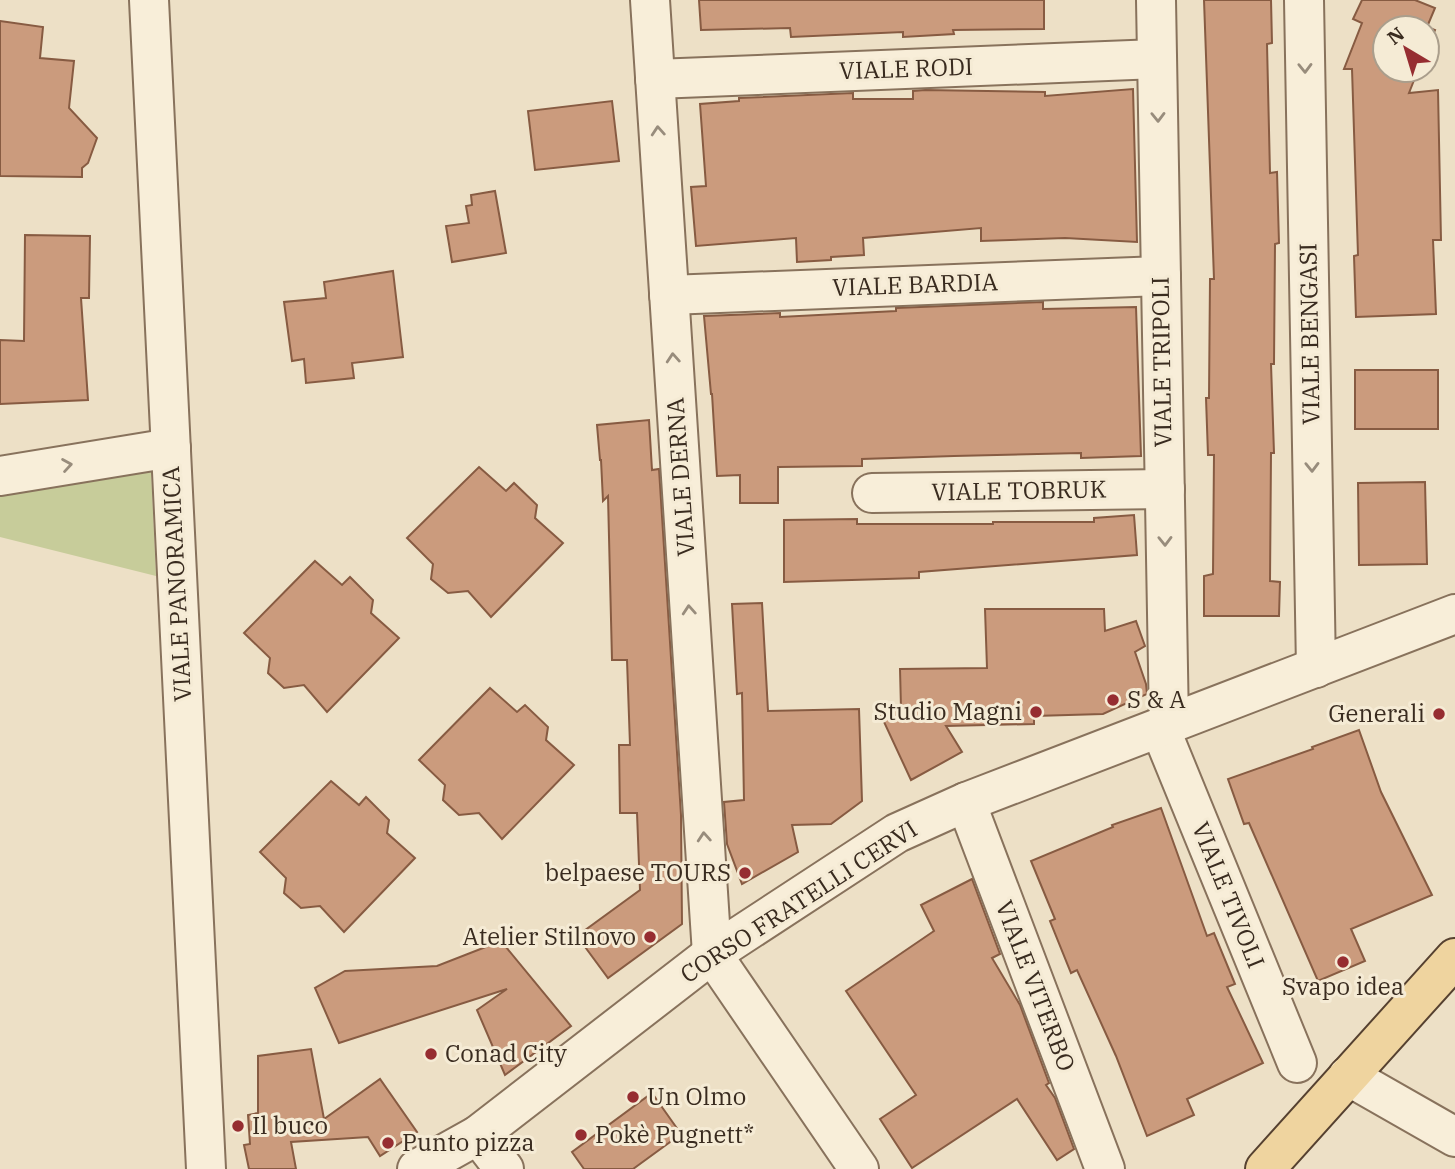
<svg xmlns="http://www.w3.org/2000/svg" width="1455" height="1169" font-family="'IBM Plex Serif',serif">
<style>
.green{fill:#c7cc9a}
.building{fill:#cb9b7d;stroke:#875b42;stroke-width:2}
.lines{fill:none;stroke-linecap:round;stroke-linejoin:round}
.minor-casing{stroke:#88725c;stroke-width:42}
.major-casing{stroke:#564130;stroke-width:42}
.minor{stroke:#f8eed9;stroke-width:38}
.major{stroke:#efd49f;stroke-width:38}
.oneway{stroke:#988c7c}
.poi-dot{fill:#962d31;stroke:#f5ebd5;stroke-width:2.5}
.labels{text-anchor:middle;stroke-width:6;stroke-linejoin:round;paint-order:stroke}
.street-label{font-size:24px;fill:#392b1f;stroke:#f5ebd5}
.poi-label{font-size:24px;fill:#392b1f;stroke:#f5ebd5;text-anchor:start}
</style>
<rect width="100%" height="100%" fill="#ede0c6"/>
<!-- green -->
<polygon class="green" points="151,471 156,576 0,537 0,496"/>
<!-- building -->
<g class="building">
<polygon points="699,0 1044,0 1044,29 953,30 954,34 903,37 903,32 791,37 790,28 701,30"/>
<polygon points="1204,0 1271,0 1272,43 1267,44 1270,173 1277,172 1279,243 1275,244 1274,364 1271,364 1274,453 1271,453 1270,581 1280,582 1279,616 1204,616 1204,576 1213,574 1214,455 1208,455 1206,398 1209,398 1210,279 1214,279"/>
<polygon points="1362,0 1415,0 1435,8 1427,27 1435,30 1427,49 1427,28 1385,28 1385,70 1418,70 1409,93 1438,90 1441,240 1433,240 1436,314 1356,317 1354,256 1358,255 1352,69 1344,69 1362,23 1353,19"/>
<polygon points="0,21 43,27 40,58 74,61 69,108 97,138 88,163 82,168 82,177 0,176"/>
<polygon points="1133,89 1137,242 1065,238 981,241 981,228 863,238 864,255 831,257 831,260 797,262 796,238 696,246 691,187 706,186 700,104 739,101 739,98 853,93 853,99 913,99 913,91 925,90 1045,92 1045,96"/>
<polygon points="612,101 619,161 535,170 528,111"/>
<polygon points="495,191 506,253 452,262 446,226 469,223 466,206 472,205 471,195"/>
<polygon points="25,235 90,236 89,298 81,298 88,400 0,404 0,340 24,341"/>
<polygon points="393,271 403,357 352,363 354,378 306,383 304,359 292,361 284,302 326,298 324,282"/>
<polygon points="1043,302 1043,309 1136,307 1141,456 1081,458 1081,453 954,456 862,459 862,466 778,467 778,503 740,503 740,475 717,476 712,394 711,394 704,316 780,313 780,317 896,311 896,308"/>
<rect x="1355" y="370" width="83" height="59"/>
<polygon points="649,420 652,470 659,469 681,815 682,924 608,978 577,936 640,890 637,813 620,813 619,745 630,745 627,660 612,660 608,496 603,501 601,460 600,460 597,425"/>
<polygon points="479,467 506,491 514,483 537,505 535,518 563,543 491,617 468,591 448,593 431,579 433,564 407,538"/>
<polygon points="1425,482 1427,564 1359,565 1358,483"/>
<polygon points="1134,515 1137,555 919,572 919,578 784,582 784,520 857,519 857,524 993,524 993,522 1094,522 1094,518"/>
<polygon points="315,561 342,585 350,577 373,600 371,613 399,638 327,712 304,685 284,688 268,673 270,658 244,633"/>
<polygon points="762,603 768,711 859,709 862,801 831,824 792,825 798,852 742,884 727,844 724,802 744,800 742,693 737,694 732,604"/>
<polygon points="985,609 1104,609 1105,631 1136,621 1145,646 1135,652 1146,684 1147,694 1103,714 1034,716 1034,724 946,726 962,752 911,780 878,709 901,708 900,669 987,668"/>
<polygon points="490,688 517,712 525,705 548,727 546,740 574,765 502,839 479,813 459,815 443,800 445,785 419,760"/>
<polygon points="1359,730 1381,792 1432,895 1351,929 1365,961 1318,981 1249,823 1244,824 1228,779 1313,749 1312,747"/>
<polygon points="331,781 359,805 366,797 389,820 387,833 415,858 344,932 320,906 301,908 284,893 286,878 260,852"/>
<polygon points="1161,808 1207,936 1214,933 1235,984 1227,987 1263,1063 1187,1099 1194,1115 1147,1136 1116,1056 1077,970 1071,973 1050,921 1055,919 1031,861 1113,827 1112,825"/>
<polygon points="972,879 1000,954 992,958 1020,1005 1049,1083 1046,1085 1055,1098 1074,1149 1057,1160 1017,1099 912,1168 880,1119 916,1095 846,991 934,931 921,905"/>
<polygon points="501,941 571,1026 505,1075 477,1010 507,989 339,1043 315,988 345,971 437,966"/>
<polygon points="311,1049 324,1119 380,1079 417,1132 380,1156 368,1137 291,1142 296,1169 249,1169 244,1145 250,1144 248,1115 258,1113 258,1056"/>
<polygon points="652,1093 681,1134 633,1169 584,1169 572,1152"/>
</g>
<g class="lines">
<defs>
<g id="minor">
<polyline points="149,0 206,1169"/>
<polyline points="650,0 712,954 859,1169"/>
<polyline points="1156,0 1169,724"/>
<polyline points="1304,0 1316,668"/>
<polyline points="655,79 1157,59"/>
<polyline points="669,295 1161,276"/>
<polyline points="0,476 171,448"/>
<polyline points="872,493 1165,489"/>
<polyline points="1160,728 1297,1063"/>
<polyline points="966,802 1105,1169"/>
<polyline points="1348,1076 1455,1137"/>
<polyline points="478,1135 504,1169"/>
<polyline points="417,1169 478,1135 712,954 897,833 966,802 1455,614"/>
</g>
<polyline id="major" points="1265,1169 1455,958"/>
</defs>
<!-- minor casing -->
<use href="#minor" class="minor-casing"/>
<!-- major casing -->
<use href="#major" class="major-casing"/>
<!-- minor -->
<use href="#minor" class="minor"/>
<!-- major -->
<use href="#major" class="major"/>
</g>
<!-- one-way arrows -->
<defs><path id="oneway-chevron" d="M-2-3.5L2.5 0L-2 3.5" fill="none" stroke-width="1.6" stroke-linecap="round" stroke-linejoin="round" transform="scale(1.75)"/></defs>
<g class="oneway">
<use href="#oneway-chevron" transform="translate(1305 68) rotate(89)"/>
<use href="#oneway-chevron" transform="translate(1158 117) rotate(89)"/>
<use href="#oneway-chevron" transform="translate(658 131) rotate(-94)"/>
<use href="#oneway-chevron" transform="translate(673 358) rotate(-94)"/>
<use href="#oneway-chevron" transform="translate(67 465) rotate(-9)"/>
<use href="#oneway-chevron" transform="translate(1312 467) rotate(89)"/>
<use href="#oneway-chevron" transform="translate(1165 541) rotate(89)"/>
<use href="#oneway-chevron" transform="translate(689 610) rotate(-94)"/>
<use href="#oneway-chevron" transform="translate(704 837) rotate(-94)"/>
</g>
<!-- markers -->
<g class="poi-dot">
<circle cx="1113" cy="700" r="7"/>
<circle cx="1036" cy="712" r="7"/>
<circle cx="1439" cy="714" r="7"/>
<circle cx="745" cy="873" r="7"/>
<circle cx="650" cy="937" r="7"/>
<circle cx="1343" cy="962" r="7"/>
<circle cx="431" cy="1054" r="7"/>
<circle cx="633" cy="1097" r="7"/>
<circle cx="238" cy="1126" r="7"/>
<circle cx="581" cy="1135" r="7"/>
<circle cx="388" cy="1143" r="7"/>
</g>
<g class="labels">
<!-- street labels -->
<g class="street-label">
<text transform="translate(906 69) rotate(-2)" y="8">VIALE RODI</text>
<text transform="translate(915 285) rotate(-2)" y="8">VIALE BARDIA</text>
<text transform="translate(1310 334) rotate(-91)" y="8">VIALE BENGASI</text>
<text transform="translate(1162 362) rotate(-91)" y="8">VIALE TRIPOLI</text>
<text transform="translate(681 477) rotate(-94)" y="8">VIALE DERNA</text>
<text transform="translate(1019 491) rotate(-1)" y="8">VIALE TOBRUK</text>
<text transform="translate(177 584) rotate(-93)" y="8">VIALE PANORAMICA</text>
<text transform="translate(1228 895) rotate(68)" y="8">VIALE TIVOLI</text>
<text transform="translate(799 902) rotate(-33)" y="8">CORSO FRATELLI CERVI</text>
<text transform="translate(1035 986) rotate(69)" y="8">VIALE VITERBO</text>
</g>
<!-- poi labels -->
<g class="poi-label">
<text x="1127" y="708">S &amp; A</text>
<text x="1022" y="720" text-anchor="end">Studio Magni</text>
<text x="1425" y="722" text-anchor="end">Generali</text>
<text x="731" y="881" text-anchor="end">belpaese TOURS</text>
<text x="636" y="945" text-anchor="end">Atelier Stilnovo</text>
<text x="1343" y="995" text-anchor="middle">Svapo idea</text>
<text x="445" y="1062">Conad City</text>
<text x="647" y="1105">Un Olmo</text>
<text x="252" y="1134">Il buco</text>
<text x="595" y="1143">Pokè Pugnett*</text>
<text x="402" y="1151">Punto pizza</text>
</g>
</g>
<!-- north arrow -->
<g transform="translate(1406 49) rotate(322)"><circle r="33" fill="#f5ebd5" stroke="#aa9e8c" stroke-width="2"/>
<path d="M0-5L12 26L0 18L-12 26Z" fill="#962d31"/>
<text y="-10" font-size="19" font-weight="bold" text-anchor="middle" fill="#392b1f">N</text>
</g>
</svg>
